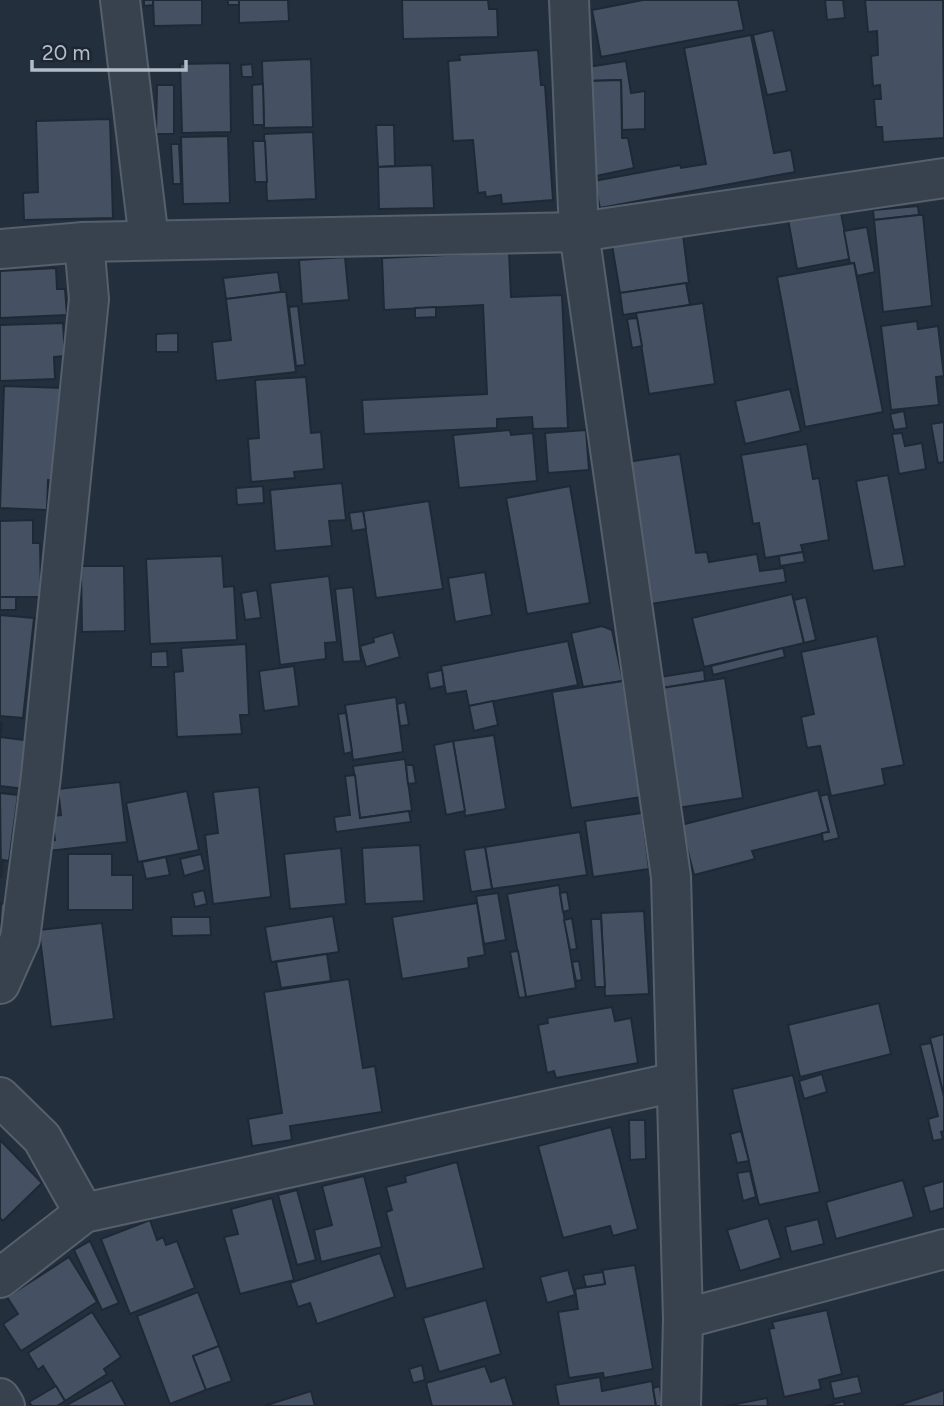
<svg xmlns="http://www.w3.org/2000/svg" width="944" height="1406" font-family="Figtree,sans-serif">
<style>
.building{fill:#455162;stroke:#1f2835;stroke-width:2}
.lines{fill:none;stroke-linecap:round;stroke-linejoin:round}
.street-casing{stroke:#565f6c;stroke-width:42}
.street{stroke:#38414e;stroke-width:38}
</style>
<rect width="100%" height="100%" fill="#242f3e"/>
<!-- building -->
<g class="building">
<polygon points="144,0 153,0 153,5 144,6"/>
<polygon points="153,0 202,0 202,25 154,26"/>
<rect x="228" y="0" width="11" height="5"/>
<polygon points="239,0 288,0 289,21 239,23"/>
<polygon points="402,0 488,0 489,9 497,9 498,37 403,39"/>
<polygon points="643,0 738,0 744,30 601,57 592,10"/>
<polygon points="825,0 843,0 845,18 827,20"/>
<polygon points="865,0 943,0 944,138 883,142 882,127 876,127 874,99 881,99 880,85 873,86 871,56 878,55 877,31 868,32"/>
<polygon points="773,30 787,91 767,95 753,35"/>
<polygon points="751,35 774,153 791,150 795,172 600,208 594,181 680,165 681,168 706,164 684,48"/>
<polygon points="538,50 541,85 545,85 553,200 502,204 501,195 486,197 485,192 478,193 473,140 453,141 448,61 460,60 459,55"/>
<polygon points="311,59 313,127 264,128 262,61"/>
<polygon points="626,61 631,93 645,91 645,129 622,130 621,80 588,81 588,67"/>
<polygon points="230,63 231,132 182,133 180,64"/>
<polygon points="252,64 253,77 242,77 241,65"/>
<polygon points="621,80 622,138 628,138 634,168 596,176 588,81"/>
<polygon points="263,84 264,125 253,125 252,85"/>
<polygon points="157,85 174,85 174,134 156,134"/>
<polygon points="110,119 113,218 24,220 23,193 38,192 36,121"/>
<polygon points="376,125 394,125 395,166 378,167"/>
<polygon points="313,132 316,199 267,201 264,134"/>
<polygon points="228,136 230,203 183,204 181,137"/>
<polygon points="253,141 265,141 267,182 255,182"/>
<polygon points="171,144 179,144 181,184 173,184"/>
<polygon points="432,165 434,208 379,209 378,167"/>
<polygon points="918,206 919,215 874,220 873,210"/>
<polygon points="841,213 850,259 797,269 788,219 814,214 815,217"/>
<polygon points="919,215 923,215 932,306 883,312 874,220"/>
<polygon points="867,227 875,272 857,276 854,263 850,264 844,231"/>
<polygon points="683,235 689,283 620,293 612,245"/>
<polygon points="509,252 511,297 562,295 568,428 533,429 532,417 497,419 497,428 364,434 362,400 487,394 483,305 384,310 382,258"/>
<polygon points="345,257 349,300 302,304 299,260"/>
<polygon points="854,263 883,412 805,427 777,277"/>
<polygon points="56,268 57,289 65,289 67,315 0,318 0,271"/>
<polygon points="278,272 281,292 226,299 223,278"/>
<polygon points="686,283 690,305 623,315 620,293"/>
<polygon points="281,292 286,292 296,372 216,381 212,342 231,340 226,299"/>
<polygon points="703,303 715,384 649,394 636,313"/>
<polygon points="298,306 305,365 296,366 289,307"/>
<polygon points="436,307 436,317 415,318 415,308"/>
<polygon points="637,318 642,346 632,348 627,319"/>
<polygon points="917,321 918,329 938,326 944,376 936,377 939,405 891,410 881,326"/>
<polygon points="63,323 65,356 54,357 55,379 0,381 0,325"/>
<polygon points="178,333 178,352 156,352 156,334"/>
<polygon points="306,377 311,433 321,432 324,469 294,472 295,478 251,482 248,439 259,438 255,380"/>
<polygon points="4,386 64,388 60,481 48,480 47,510 0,508"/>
<polygon points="790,389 801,431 745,444 735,401"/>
<polygon points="904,411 907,428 894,430 890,414"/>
<polygon points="944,422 944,462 938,463 931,424"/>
<polygon points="510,430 511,435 533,433 537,481 459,488 453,435"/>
<polygon points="586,430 589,470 548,473 545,433"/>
<polygon points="902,433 905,446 922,443 926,469 899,474 892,434"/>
<polygon points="807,444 813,479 819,478 829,540 801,545 803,552 765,558 759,523 753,524 741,455"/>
<polygon points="680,454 696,553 707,552 709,562 757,554 760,571 784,568 786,582 651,604 627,462"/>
<polygon points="888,475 905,566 873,571 856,481"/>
<polygon points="342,483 346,520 329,521 332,546 275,551 270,490"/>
<polygon points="263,486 264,503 237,505 236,488"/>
<polygon points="570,486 590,603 527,614 506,498"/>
<polygon points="429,501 443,589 376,598 363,511"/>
<polygon points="363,511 366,529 352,531 349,513"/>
<polygon points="33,520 33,543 40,543 41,597 0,597 0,521"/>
<polygon points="803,552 805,562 780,566 779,556"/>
<polygon points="222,556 224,587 234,586 237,640 150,644 146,559"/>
<polygon points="81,566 124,566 125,631 82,632"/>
<polygon points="485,572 492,615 455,622 448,578"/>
<polygon points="329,576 337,642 325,643 326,659 280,665 270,583"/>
<polygon points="353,587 361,661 343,662 335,589"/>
<polygon points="257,590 261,618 245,620 241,593"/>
<polygon points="792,594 804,643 704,667 692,618"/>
<rect x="0" y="597" width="16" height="13"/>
<polygon points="806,597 816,640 804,643 794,600"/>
<polygon points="0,615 34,618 23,718 0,716"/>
<polygon points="602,626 612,630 623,681 583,687 571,633"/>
<polygon points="393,632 400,657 366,667 360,646 374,642 373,638"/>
<polygon points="877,636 904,765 882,769 885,785 831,796 820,746 807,748 801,717 814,714 801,652"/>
<polygon points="568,641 578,685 469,706 466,691 446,694 441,666"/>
<polygon points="246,644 249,715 240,715 242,734 177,737 174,672 183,671 181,648"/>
<polygon points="783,648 785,657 713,675 711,666"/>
<polygon points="167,651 168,667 151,667 151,652"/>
<polygon points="294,666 299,706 264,711 259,671"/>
<polygon points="442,670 444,686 430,689 427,673"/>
<polygon points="704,670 705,681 662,688 660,677"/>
<polygon points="725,678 743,798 677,808 662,688"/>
<polygon points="623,681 641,797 571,808 552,692"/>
<polygon points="396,697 403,752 353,760 345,705"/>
<polygon points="493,701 498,725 474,731 469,706"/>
<polygon points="405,702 409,725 400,726 397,704"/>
<polygon points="346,713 352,752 344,754 338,714"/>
<polygon points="0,722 2,723 0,737 32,741 25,789 0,786"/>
<polygon points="494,735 506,809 465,816 453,741"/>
<polygon points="453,741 465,811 446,815 434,745"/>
<polygon points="405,759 412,811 360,818 353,766"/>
<polygon points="406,765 413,765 416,783 408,784"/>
<polygon points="355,775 360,818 409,811 411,822 336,832 334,817 350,815 345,776"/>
<polygon points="120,782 127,842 48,851 46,841 55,840 52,816 61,815 58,789"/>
<polygon points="259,787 271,897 213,904 205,835 218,833 213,792"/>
<polygon points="818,790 829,832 752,851 755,859 694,875 681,825"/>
<polygon points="187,791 199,850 138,862 126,803"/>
<polygon points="0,793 18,795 9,861 3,860 1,878"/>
<polygon points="828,794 839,838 823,842 822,833 829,832 820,796"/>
<polygon points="642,813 649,869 593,877 585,821"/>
<polygon points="580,832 587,875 492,889 485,847"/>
<polygon points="420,845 424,901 365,904 362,848"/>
<polygon points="485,847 492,889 471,892 464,850"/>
<polygon points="341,848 346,904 290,909 284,854"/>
<polygon points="68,854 112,854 112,875 133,875 133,910 68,910"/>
<polygon points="201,854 205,870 184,876 180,859"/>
<polygon points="166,857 170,875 146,879 142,862"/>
<polygon points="559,885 576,988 526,997 507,894"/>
<polygon points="204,890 207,904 195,907 192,893"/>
<polygon points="567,892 570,910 563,912 560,893"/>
<polygon points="498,893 506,940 484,944 476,896"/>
<polygon points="1,903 10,905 6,923 0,921"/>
<polygon points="477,903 485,955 468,958 469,968 402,979 392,917"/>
<polygon points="644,911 649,994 605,996 601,913"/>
<polygon points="333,916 339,952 271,962 265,927"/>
<polygon points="171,917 210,917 211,935 172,936"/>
<polygon points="572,918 577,949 570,950 564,920"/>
<polygon points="591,919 601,919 605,987 595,987"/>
<polygon points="102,923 114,1019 51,1027 39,930"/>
<polygon points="518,951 526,997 519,998 510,952"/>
<polygon points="327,954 331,981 281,988 276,962"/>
<polygon points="579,961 582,980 576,981 572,962"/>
<polygon points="349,979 363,1068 375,1066 382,1112 290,1126 292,1140 252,1146 248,1119 282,1113 264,992"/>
<polygon points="879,1003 891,1054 800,1077 788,1025"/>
<polygon points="612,1007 615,1021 631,1018 638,1063 556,1078 554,1071 547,1073 538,1025 548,1023 547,1018"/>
<polygon points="944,1034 944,1097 930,1038"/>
<polygon points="931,1043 944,1097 944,1131 941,1132 943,1139 933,1141 928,1119 938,1116 920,1045"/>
<polygon points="822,1074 827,1092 804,1099 799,1081"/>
<polygon points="793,1075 820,1192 759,1205 732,1089"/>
<polygon points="629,1120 645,1120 646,1159 630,1160"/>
<polygon points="611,1127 638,1229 613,1236 610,1226 563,1238 538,1146"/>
<polygon points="741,1131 749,1161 737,1163 730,1134"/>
<polygon points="0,1140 42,1183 3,1221 0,1218"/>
<polygon points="457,1162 484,1268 406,1289 386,1212 392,1210 386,1187 406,1182 405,1176"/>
<polygon points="750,1171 756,1197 743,1201 737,1173"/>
<polygon points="364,1176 382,1247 321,1262 314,1230 332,1225 322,1186"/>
<polygon points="903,1180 914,1217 836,1239 826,1202"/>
<polygon points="944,1181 944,1208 930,1212 923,1187"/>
<polygon points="297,1190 316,1260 297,1265 278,1195"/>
<polygon points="272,1198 294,1280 240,1294 224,1237 238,1234 231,1209"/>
<polygon points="768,1218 781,1258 740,1271 727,1230"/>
<polygon points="818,1219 824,1244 791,1252 785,1227"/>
<polygon points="150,1220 157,1240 163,1237 166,1245 177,1241 195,1288 130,1314 101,1239"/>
<polygon points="90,1241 119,1303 102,1310 74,1250"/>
<polygon points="380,1253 395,1297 317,1324 310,1303 298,1307 290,1283"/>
<polygon points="69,1257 97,1302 21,1351 3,1324 18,1314 7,1297"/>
<polygon points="635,1265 653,1369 604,1378 603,1373 569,1378 558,1312 578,1309 575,1289 605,1284 602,1270"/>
<polygon points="568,1270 575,1295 547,1303 540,1277"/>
<polygon points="603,1272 605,1284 586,1287 583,1275"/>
<polygon points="198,1292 219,1346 193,1356 206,1390 170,1404 137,1316"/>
<polygon points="486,1300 501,1354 439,1372 423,1318"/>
<polygon points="827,1310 842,1374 819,1380 821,1389 784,1397 769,1329 774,1328 772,1322"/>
<polygon points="92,1312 121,1357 104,1369 107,1374 65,1401 43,1366 38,1370 28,1353"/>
<polygon points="219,1346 232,1381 206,1390 193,1356"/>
<polygon points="422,1365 425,1380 413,1383 409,1369"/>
<polygon points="485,1366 491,1382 505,1377 514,1406 432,1406 426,1383"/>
<polygon points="858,1376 862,1393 834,1399 830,1382"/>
<polygon points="600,1377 602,1391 652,1381 656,1406 559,1406 555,1385"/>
<polygon points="112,1380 126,1406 65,1406"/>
<polygon points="56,1386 65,1401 57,1406 32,1406 29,1402"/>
<polygon points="660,1386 662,1406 656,1406 653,1388"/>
<polygon points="944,1390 944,1406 897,1406"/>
<polygon points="311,1391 315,1406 264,1406"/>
<polygon points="767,1398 768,1406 726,1406"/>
<polygon points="844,1401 845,1406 826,1406"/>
</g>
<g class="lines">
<defs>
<g id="street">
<polyline points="120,0 149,240"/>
<polyline points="569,0 579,232 671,877 683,1319 681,1406"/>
<polyline points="0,249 84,242 579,232 944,178"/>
<polyline points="0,984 20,939 41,776 89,299 84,242"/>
<polyline points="0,1097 42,1138 84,1213"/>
<polyline points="0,1278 84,1213 676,1082"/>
<polyline points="683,1319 944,1249"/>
<polyline points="0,1398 5,1406"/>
</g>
</defs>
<!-- street casing -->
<use href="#street" class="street-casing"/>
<!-- street -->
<use href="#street" class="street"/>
</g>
<!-- scale -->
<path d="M32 60v10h154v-10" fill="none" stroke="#b4bcc9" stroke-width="3.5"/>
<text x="42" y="60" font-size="21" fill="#b4bcc9" stroke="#1d2633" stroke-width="5" paint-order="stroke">20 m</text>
</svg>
